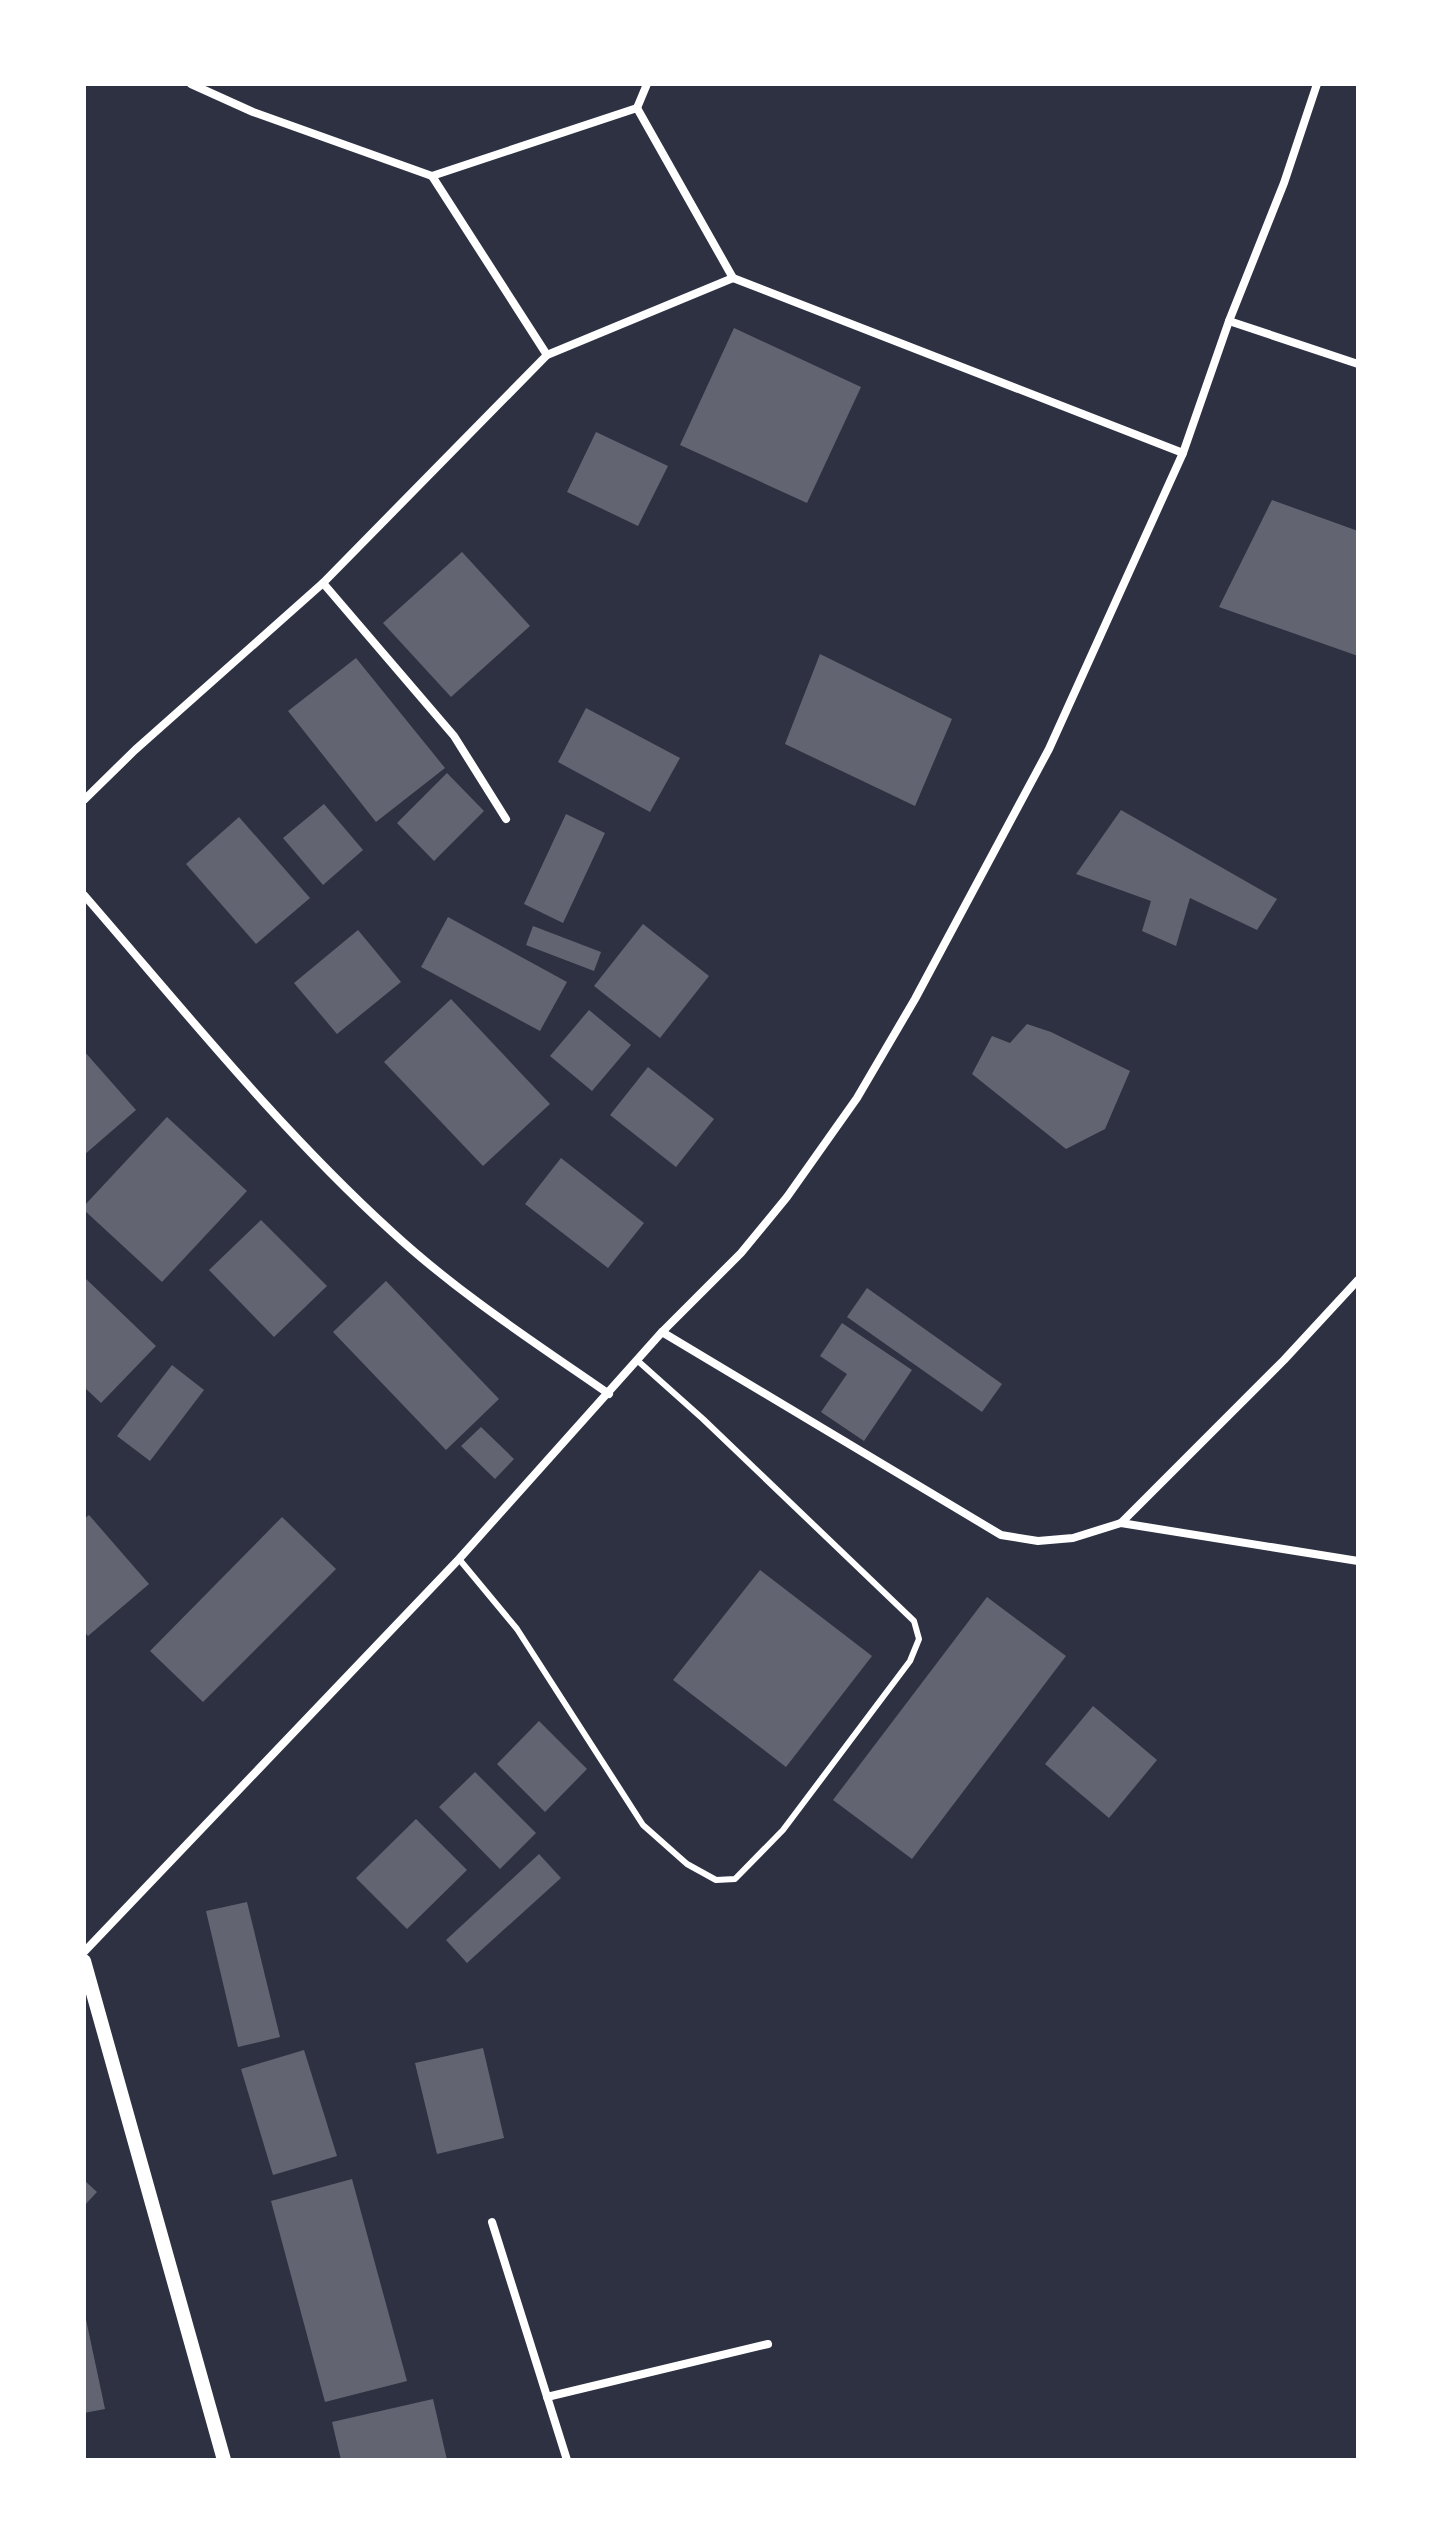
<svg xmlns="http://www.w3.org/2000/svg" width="1442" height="2544" font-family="'Crimson Pro',serif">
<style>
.building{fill:#626471}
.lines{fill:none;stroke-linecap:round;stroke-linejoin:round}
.service{stroke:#fff;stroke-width:6}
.minor{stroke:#fff;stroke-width:8}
.tertiary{stroke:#fff;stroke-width:14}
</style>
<rect width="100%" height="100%" fill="#2d3142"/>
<!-- building -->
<g class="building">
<polygon points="734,328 861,387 807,503 680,445"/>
<polygon points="596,432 668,466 638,526 567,492"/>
<polygon points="1272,500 1358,531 1358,656 1219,607"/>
<polygon points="462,552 530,626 451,697 383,623"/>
<polygon points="820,654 952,719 915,806 785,744"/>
<polygon points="356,658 445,768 376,822 288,711"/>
<polygon points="586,708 680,758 650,812 558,762"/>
<polygon points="447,773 484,811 434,861 397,823"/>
<polygon points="324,804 363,850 323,885 283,838"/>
<polygon points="1121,810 1277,899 1257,930 1190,898 1176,946 1142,931 1151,901 1076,874"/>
<polygon points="566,814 605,833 563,923 524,904"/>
<polygon points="239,817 310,898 256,944 186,864"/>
<polygon points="448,917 567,982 540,1031 421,967"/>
<polygon points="643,924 709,976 660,1038 594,986"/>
<polygon points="533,926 601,952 594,971 526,945"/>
<polygon points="358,930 401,982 337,1034 294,983"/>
<polygon points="451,999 550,1104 483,1166 384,1062"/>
<polygon points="589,1010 631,1045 592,1091 550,1056"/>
<polygon points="1027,1024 1051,1032 1130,1071 1105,1129 1066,1149 972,1074 992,1036 1010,1043"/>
<polygon points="84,1051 136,1110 84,1155"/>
<polygon points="648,1067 714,1119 676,1167 610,1115"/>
<polygon points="167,1117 247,1191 162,1282 84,1210 84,1206"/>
<polygon points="561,1158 644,1223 608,1268 525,1204"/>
<polygon points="261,1220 327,1286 274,1337 209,1270"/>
<polygon points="84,1277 156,1346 101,1403 84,1387"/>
<polygon points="386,1281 499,1399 446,1450 333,1332"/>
<polygon points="867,1288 1002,1384 982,1412 847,1317"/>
<polygon points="842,1323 912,1370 864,1441 821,1412 847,1374 820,1356"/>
<polygon points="172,1365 204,1390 150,1461 117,1436"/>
<polygon points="481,1427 514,1459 495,1479 461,1446"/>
<polygon points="89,1515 149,1584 88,1636 84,1631 84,1519"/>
<polygon points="282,1517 336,1569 203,1702 150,1651"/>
<polygon points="760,1570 872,1656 786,1767 673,1680"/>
<polygon points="987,1597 1066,1656 912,1859 833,1800"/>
<polygon points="1093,1706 1157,1760 1109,1818 1045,1764"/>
<polygon points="539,1721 587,1769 545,1812 497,1764"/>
<polygon points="475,1772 536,1833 500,1869 439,1807"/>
<polygon points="416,1819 467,1870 407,1929 356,1878"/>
<polygon points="539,1854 561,1878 467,1963 446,1940"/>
<polygon points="247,1902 280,2037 238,2047 206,1911"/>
<polygon points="483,2048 504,2138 437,2154 415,2063"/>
<polygon points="304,2050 337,2156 273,2175 241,2069"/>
<polygon points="352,2179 407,2381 325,2402 271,2201"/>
<polygon points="84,2180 97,2192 84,2206"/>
<polygon points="84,2310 105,2409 84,2413"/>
<polygon points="433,2399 447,2460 341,2460 332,2422"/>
</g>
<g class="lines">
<!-- service -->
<polyline class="service" points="459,1559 517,1629 643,1825 687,1864 716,1880 735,1879 783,1830 910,1661 919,1639 914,1621 703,1419 638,1361"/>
<!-- minor -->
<g class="minor">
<polyline points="191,84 253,112 432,176"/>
<polyline points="637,108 647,84"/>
<polyline points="1229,321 1358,364"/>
<polyline points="547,355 432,176 637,108 733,278"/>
<polyline points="323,583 454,736 506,819"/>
<polyline points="84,800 135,750 323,583 547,355 733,278 1183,453"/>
<path d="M 84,895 C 183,1009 279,1129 391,1231 C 458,1293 534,1342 609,1394"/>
<polyline points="662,1332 1001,1535 1038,1541 1073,1538 1121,1523 1284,1360 1358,1280"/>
<polyline points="1121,1523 1358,1561"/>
<polyline points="84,1952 459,1559 662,1332 741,1253 787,1197 857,1098 915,999 1049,749 1183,453 1229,321 1284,183 1317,84"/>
<polyline points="492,2222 567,2460"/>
<polyline points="547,2397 768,2344"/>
</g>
<!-- tertiary -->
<polyline class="tertiary" points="84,1961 224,2460"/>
</g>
<!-- border -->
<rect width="1442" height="2544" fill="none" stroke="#ffffff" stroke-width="172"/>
</svg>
